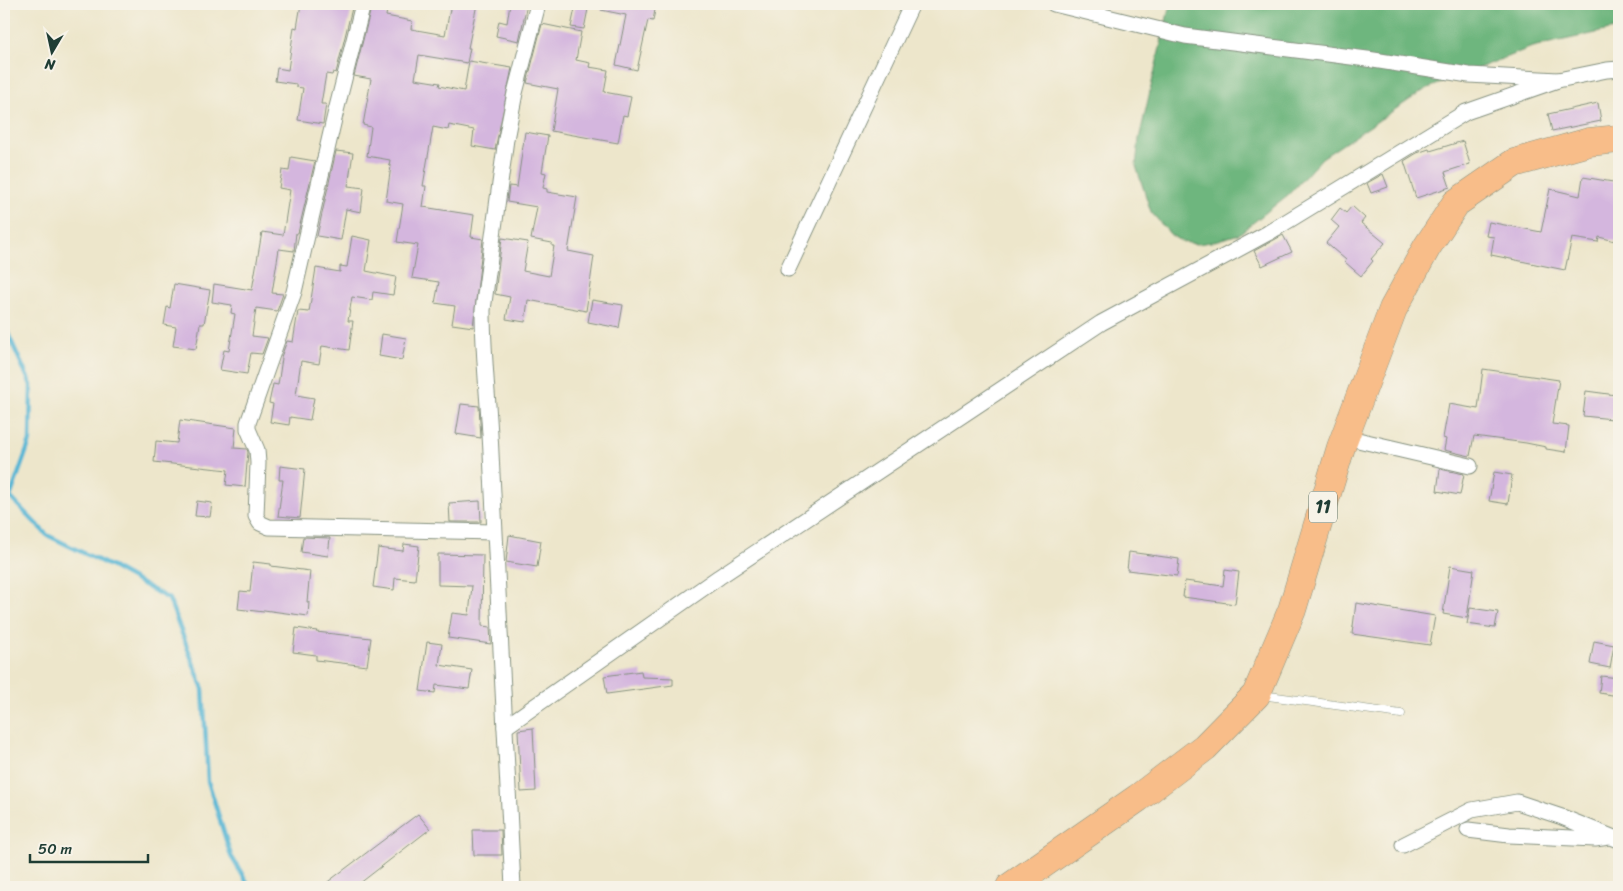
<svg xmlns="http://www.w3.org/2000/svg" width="1623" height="891" font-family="Sriracha,sans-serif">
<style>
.forest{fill:#6eb67e;stroke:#467a59}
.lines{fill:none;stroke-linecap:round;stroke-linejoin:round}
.stream{stroke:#56b6d4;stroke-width:4.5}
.building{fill:#d4b6de}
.lane-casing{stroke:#869280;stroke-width:9}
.street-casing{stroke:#869280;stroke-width:17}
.highway-casing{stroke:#869280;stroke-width:29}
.lane{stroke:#fff;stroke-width:8}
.street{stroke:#fff;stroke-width:15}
.highway{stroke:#f8bd89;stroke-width:28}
.labels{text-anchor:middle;stroke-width:4.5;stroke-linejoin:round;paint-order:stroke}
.shield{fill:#f7f3e8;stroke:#60746a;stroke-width:1}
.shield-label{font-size:18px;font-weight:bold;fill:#1f3d34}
</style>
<rect width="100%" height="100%" fill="#f7f3e8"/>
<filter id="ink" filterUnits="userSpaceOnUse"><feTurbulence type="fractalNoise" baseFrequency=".02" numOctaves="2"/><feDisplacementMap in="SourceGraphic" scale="10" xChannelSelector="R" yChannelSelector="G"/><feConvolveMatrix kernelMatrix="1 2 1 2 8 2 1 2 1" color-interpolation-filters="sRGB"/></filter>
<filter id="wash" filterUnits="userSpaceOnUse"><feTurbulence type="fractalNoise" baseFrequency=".0096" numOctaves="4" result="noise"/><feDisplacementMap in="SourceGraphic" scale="20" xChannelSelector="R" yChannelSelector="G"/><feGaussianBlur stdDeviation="1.12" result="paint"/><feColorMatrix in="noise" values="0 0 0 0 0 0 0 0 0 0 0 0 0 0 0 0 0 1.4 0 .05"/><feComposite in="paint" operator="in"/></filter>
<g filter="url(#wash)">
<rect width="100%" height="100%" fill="#ede6cb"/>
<!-- forest -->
<polygon class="forest" points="1170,4 1619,4 1619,28 1532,47 1426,89 1322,158 1289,194 1239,234 1211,242 1197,244 1182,242 1171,235 1151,212 1136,166 1139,139"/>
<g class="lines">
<!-- stream -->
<polyline class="stream" points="4,325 31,385 30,441 10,497 47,535 112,567 169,599 203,689 208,781 231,856 250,887"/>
</g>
<g id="blocks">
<!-- building -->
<g class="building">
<polygon points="301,4 353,4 336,73 333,72 332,75 326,74 321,104 326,104 323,124 298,120 303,88 296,87 296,84 275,81 277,68 288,70 294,27 297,28"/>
<polygon points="372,4 388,4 386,16 412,21 411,29 445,35 451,4 477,4 468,48 470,48 467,63 419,55 415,79 440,83 439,86 464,91 469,61 512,68 495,150 472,146 474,130 449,125 448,130 433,127 423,186 426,186 423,207 474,215 471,237 483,239 473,327 452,324 455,306 435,303 439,282 412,278 418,245 397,242 403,204 386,201 391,166 389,166 390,160 367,156 371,127 363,125 371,79 354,76"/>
<polygon points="510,4 527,4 519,41 496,36 499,21 507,23"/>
<polygon points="576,4 589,4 584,29 571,27"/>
<polygon points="602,4 656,4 653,21 648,20 637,70 616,65 626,15 601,10"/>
<polygon points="542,24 581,32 576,60 590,63 589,67 608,70 604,92 631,97 627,116 623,115 618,143 551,131 558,89 527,83"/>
<polygon points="1598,103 1601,121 1552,131 1548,114"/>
<polygon points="525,132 548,136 542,172 546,173 543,188 547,189 547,192 577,197 568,251 594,256 586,311 528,300 525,322 506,319 510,297 495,294 502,238 528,242 523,271 549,276 554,246 552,246 552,243 531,239 537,207 507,202 509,186 517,187"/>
<polygon points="1463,141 1470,164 1445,172 1450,187 1416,198 1404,161 1417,153 1429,149 1430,151"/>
<polygon points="336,151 353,153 348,186 364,188 361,212 346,209 341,240 317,236"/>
<polygon points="291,157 315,161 298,233 296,233 294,251 279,249 272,293 283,294 277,311 256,308 252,336 268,338 262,354 251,353 247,374 220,370 224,350 229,351 235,314 231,313 232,305 212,302 214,284 252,290 262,232 283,235 290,190 279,188 282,170 289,171"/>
<polygon points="1383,174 1388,187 1371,193 1367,183"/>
<polygon points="1583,177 1619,183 1619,242 1599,237 1598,242 1572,238 1565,270 1491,255 1494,237 1486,236 1489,222 1541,232 1550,189 1580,196"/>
<polygon points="1352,206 1365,218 1361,223 1385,243 1371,259 1373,261 1361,276 1345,262 1346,260 1326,243 1339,227 1331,220 1340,208 1346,213"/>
<polygon points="1283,235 1292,252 1262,266 1254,251"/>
<polygon points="352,236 371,240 366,271 396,277 393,295 373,292 372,300 352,297 348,321 353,321 349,350 322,346 319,364 301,361 296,395 314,398 310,420 290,417 289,425 270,422 273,404 269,403 273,384 278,385 282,358 281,357 287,341 293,342 298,311 309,312 316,268 340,272 340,266 347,267"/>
<polygon points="174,284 210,290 204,324 200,324 196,349 173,346 176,327 164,325 167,307 170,308"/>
<polygon points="592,300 623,305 619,328 588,322"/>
<polygon points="382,334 406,338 402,360 379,356"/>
<polygon points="1483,369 1559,380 1552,424 1569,426 1566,452 1546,449 1546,447 1526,443 1474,436 1470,456 1444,450 1446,439 1443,438 1449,404 1478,409"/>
<polygon points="1586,391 1616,395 1613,419 1583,416"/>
<polygon points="461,404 479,406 481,438 456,434"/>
<polygon points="180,420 236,428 234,448 247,449 248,452 245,487 226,485 228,470 154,462 156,441 177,443"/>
<polygon points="280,466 305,469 300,518 278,516 283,480 279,480"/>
<polygon points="1440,469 1464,474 1460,495 1437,491"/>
<polygon points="1494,472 1512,475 1508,504 1489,501"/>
<polygon points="197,501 212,503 210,517 195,516"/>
<polygon points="480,501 481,522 450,522 449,503"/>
<polygon points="509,535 541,541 537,567 506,562"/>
<polygon points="303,537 330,538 328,556 301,552"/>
<polygon points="404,544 419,546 415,580 395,578 394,590 373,587 378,548 403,551"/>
<polygon points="1129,552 1179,559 1177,576 1127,570"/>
<polygon points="438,554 483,555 482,626 490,627 491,644 448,638 452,613 469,615 472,586 438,585"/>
<polygon points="253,562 271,564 271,566 310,571 307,602 309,602 308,616 264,610 264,612 238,609 240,591 250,592"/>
<polygon points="1450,566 1474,570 1467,618 1443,614"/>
<polygon points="1225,570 1239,572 1235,604 1183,597 1185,581 1223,586"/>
<polygon points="1356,603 1435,616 1430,645 1352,634"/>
<polygon points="1470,608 1498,612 1495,628 1467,624"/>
<polygon points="296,628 317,631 316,632 371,638 367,666 316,660 316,655 293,652"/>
<polygon points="1594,641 1614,645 1610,668 1590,664"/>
<polygon points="427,642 442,644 439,665 472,670 469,689 436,685 435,693 420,691"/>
<polygon points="641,671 642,677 673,678 673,685 607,694 604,676"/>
<polygon points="1601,676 1619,678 1619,696 1599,693"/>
<polygon points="533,728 536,791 521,792 518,730"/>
<polygon points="418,814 430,829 355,887 321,887"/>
<polygon points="473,830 501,830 502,855 474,855"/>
</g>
</g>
</g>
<g filter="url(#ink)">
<use href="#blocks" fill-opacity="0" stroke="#869280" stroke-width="1"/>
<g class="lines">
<defs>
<polyline id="lane" points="1261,695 1401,714"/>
<g id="street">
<polyline points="363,4 335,115 294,292 248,423 248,429 257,450 258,463 256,516 260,523 269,527 494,532"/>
<polyline points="1054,4 1185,36 1367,59 1469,75 1558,80 1607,70 1619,69"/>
<polyline points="788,269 912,4"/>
<polyline points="1345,437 1470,466"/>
<polyline points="505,727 719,577 1101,323 1268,233 1466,112 1558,80"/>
<polyline points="1468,830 1509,835 1595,839 1609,837"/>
<polyline points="1403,845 1472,810 1517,802 1562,817 1619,840"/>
<path d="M 513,887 C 506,743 498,598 491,453 C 489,406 483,358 483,310 L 506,139 L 515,93 L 538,4"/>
</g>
<polyline id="highway" points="1010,887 1138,798 1205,747 1256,695 1292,610 1341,447 1393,309 1427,247 1456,203 1514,163 1589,142 1619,139"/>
</defs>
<!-- lane casing -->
<use href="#lane" class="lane-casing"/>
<!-- street casing -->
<use href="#street" class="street-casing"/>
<!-- highway casing -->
<use href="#highway" class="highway-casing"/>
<!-- lane -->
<use href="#lane" class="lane"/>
<!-- street -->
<use href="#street" class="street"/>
<!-- highway -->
<use href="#highway" class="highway"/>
</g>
</g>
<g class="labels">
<!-- shield labels -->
<rect class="shield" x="1309" y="491.5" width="28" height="31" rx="4"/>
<g class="shield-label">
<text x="1323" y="513">11</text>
</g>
</g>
<!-- margin -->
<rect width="1623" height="891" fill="none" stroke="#f7f3e8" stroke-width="20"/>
<!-- north arrow -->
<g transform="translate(52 52) rotate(189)" stroke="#f7f3e8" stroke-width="4" paint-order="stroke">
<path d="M0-4L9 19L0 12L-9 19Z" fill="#1f3d34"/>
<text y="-8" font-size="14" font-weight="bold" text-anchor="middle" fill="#1f3d34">N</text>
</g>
<!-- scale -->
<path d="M30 854v8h118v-8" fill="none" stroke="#1f3d34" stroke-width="2.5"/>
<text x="38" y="854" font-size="15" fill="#1f3d34" stroke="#f7f3e8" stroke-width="4" paint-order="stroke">50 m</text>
</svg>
